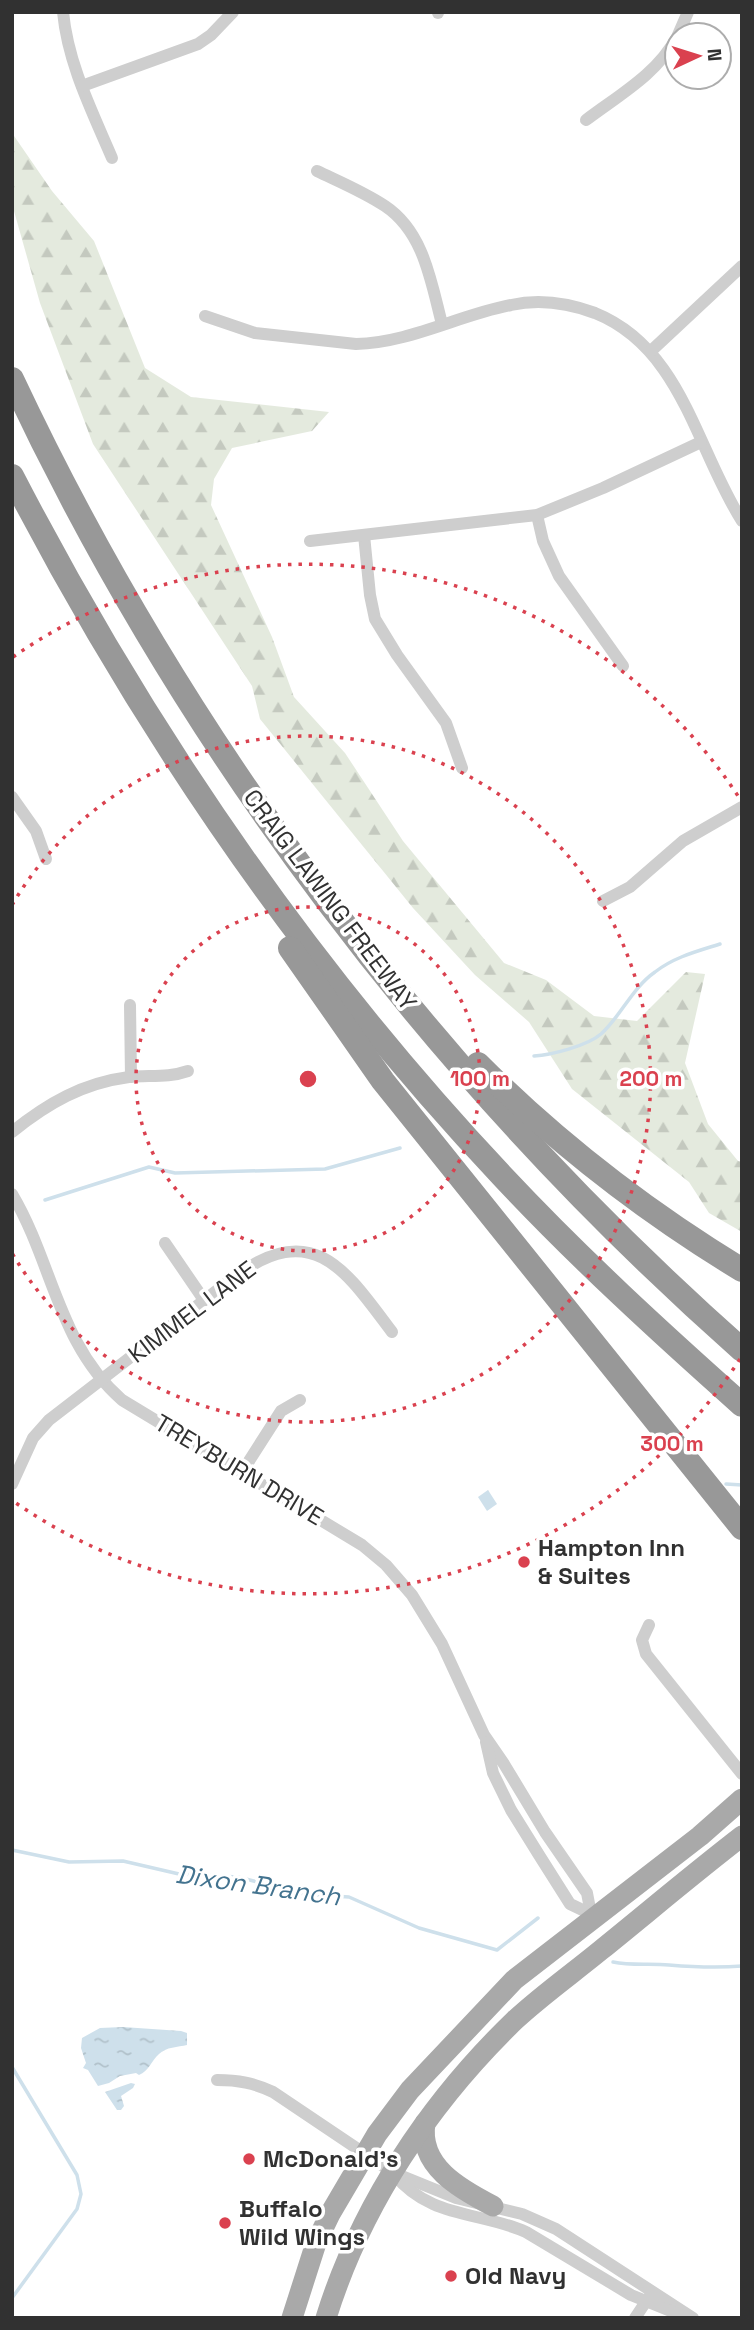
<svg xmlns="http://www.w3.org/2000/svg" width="754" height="2330" font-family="'Space Grotesk',sans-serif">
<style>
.forest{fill:url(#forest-firs)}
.water{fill:url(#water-ripples)}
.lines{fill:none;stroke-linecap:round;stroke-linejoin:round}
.stream{stroke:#cee0eb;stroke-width:3.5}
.minor{stroke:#cecece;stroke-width:12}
.primary{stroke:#a9a9a9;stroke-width:21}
.motorway{stroke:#989898;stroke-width:24}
.ring{fill:none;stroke:#da414f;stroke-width:3.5;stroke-dasharray:3.5 7}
.poi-dot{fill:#da414f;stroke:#fff;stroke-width:2.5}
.labels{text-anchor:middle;stroke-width:7;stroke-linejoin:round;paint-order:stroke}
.street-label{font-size:24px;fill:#313131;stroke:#fff}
.poi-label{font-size:24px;font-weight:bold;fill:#313131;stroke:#fff;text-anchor:start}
.water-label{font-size:26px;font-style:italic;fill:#43738f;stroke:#fff}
.centre{fill:#da414f;stroke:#fff;stroke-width:3.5}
.ring-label{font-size:21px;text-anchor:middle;font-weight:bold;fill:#da414f;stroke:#fff;stroke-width:7;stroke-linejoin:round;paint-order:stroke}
</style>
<defs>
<pattern id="forest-firs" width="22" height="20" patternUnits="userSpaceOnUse" patternTransform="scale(1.75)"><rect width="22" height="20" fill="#e4eade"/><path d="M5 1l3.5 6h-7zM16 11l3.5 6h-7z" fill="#c4c9bf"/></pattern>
<pattern id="water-ripples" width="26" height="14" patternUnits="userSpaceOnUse" patternTransform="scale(1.75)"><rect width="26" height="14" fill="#cee0eb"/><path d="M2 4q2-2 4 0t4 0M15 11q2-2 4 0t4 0" fill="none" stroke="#b1c1ca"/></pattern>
</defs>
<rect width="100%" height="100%" fill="#fff"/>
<!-- forest -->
<polygon class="forest" points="12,133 52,191 94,241 145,368 191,397 329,412 312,431 232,448 214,479 211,505 272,637 294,697 345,753 403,841 504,963 546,980 594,1016 637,1021 686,972 705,974 685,1063 708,1124 738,1161 742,1162 742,1232 709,1213 689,1182 572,1089 529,1022 475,975 413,908 260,719 252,686 93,444 40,303 12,204"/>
<!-- water -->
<g class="water">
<polygon points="488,1490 497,1504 487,1511 478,1497"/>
<path d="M 123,2027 L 181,2031 L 187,2033 L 187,2045 C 178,2047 166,2047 159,2054 C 151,2061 149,2071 139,2075 L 136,2073 L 120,2076 L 109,2083 L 98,2086 L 88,2070 L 83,2068 L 86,2063 L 81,2048 L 82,2038 L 100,2028 Z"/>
<polygon points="131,2083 135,2084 133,2088 121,2096 124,2106 121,2110 117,2110 105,2092"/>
</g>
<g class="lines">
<!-- stream -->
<g class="stream">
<path d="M 534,1056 C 551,1055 587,1046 601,1034 C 621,1016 632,988 655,972 C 674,957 698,951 720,944"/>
<polyline points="45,1200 149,1167 175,1173 325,1169 400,1148"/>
<polyline points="726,1484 742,1485"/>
<polyline points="12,1850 69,1862 123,1861 179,1874 238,1877 304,1894 349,1897 419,1928 497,1950 538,1918"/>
<path d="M 613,1962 C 632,1966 650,1963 669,1965 C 693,1967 718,1968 742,1966"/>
<polyline points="12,2067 77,2175 81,2194 77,2209 12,2298"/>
</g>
<!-- minor -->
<g class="minor">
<path d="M 63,12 C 68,64 92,111 112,158"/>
<polyline points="438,13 438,12"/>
<polyline points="678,35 688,12"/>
<polyline points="82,86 198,44 211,35 233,12"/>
<path d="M 586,120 C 619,95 657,74 677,37"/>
<path d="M 317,171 C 340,182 364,192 385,206 C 424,232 431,282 442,324"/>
<path d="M 205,316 L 255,333 L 356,344 C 409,343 459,315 511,305 C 538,299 568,303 595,313 C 682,348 696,449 742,521"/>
<polyline points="651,351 742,266"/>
<polyline points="537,515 543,541 559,576 623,666"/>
<polyline points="364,535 370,595 375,619 397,655 446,723 462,768"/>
<polyline points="310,541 537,515 603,488 701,442"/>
<polyline points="12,797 36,831 46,859"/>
<polyline points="603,901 630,887 683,841 742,807"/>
<polyline points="130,1005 131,1077"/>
<path d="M 12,1132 C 48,1103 83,1083 129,1077 C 150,1075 168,1078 188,1071"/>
<path d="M 12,1194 C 53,1263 58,1344 122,1400 L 362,1545 L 386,1565 L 412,1595 L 442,1644 L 484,1735 L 504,1764 L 545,1832 L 587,1893 L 591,1914"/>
<polyline points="165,1243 204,1300"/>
<polyline points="242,1472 281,1411 300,1400"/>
<path d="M 12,1484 L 33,1438 L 49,1420 L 237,1275 C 315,1218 348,1274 392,1332"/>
<polyline points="649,1625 642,1640 646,1654 742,1774"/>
<polyline points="486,1742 493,1773 511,1810 539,1855 570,1904 591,1914 594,1918"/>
<path d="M 217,2080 C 238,2080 254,2083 273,2092 L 392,2172 L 456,2198 L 522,2214 L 556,2229 L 693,2318"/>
<path d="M 394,2174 C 430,2219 479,2211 526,2232 L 631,2295 L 678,2314"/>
<polyline points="635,2318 649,2297"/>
</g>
<!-- primary -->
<g class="primary">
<path d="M 425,2123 C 418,2166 460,2189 493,2206"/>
<polyline points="292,2318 316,2243 330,2214 377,2134 410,2090 514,1980 700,1836 742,1799"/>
<path d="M 326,2318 C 361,2205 430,2102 515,2020 C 542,1995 573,1973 601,1950 C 648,1912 694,1873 742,1836"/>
</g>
<!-- motorway -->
<g class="motorway">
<path d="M 12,379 C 186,749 436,1079 742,1350"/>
<path d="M 12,476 C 144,731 307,969 504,1178 C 579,1258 660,1332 742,1405"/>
<polyline points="290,948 383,1081 742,1528"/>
<path d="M 478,1064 C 558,1144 645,1211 742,1270"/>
</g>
</g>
<!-- distance rings -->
<g class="ring">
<circle cx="308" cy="1079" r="172"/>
<path d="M12 905A343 343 0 1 1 12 1253"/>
<path d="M740 1359A515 515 0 0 1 13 1501M13 657A515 515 0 0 1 740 799"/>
</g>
<!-- markers -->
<g class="poi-dot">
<circle cx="524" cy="1562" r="7"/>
<circle cx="249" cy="2159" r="7"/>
<circle cx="225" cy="2223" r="7"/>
<circle cx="451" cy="2276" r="7"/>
</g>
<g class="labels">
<!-- street labels -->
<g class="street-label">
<text transform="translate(330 900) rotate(53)" y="8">CRAIG LAWING FREEWAY</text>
<text transform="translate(192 1312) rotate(-37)" y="8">KIMMEL LANE</text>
<text transform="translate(239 1470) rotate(31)" y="8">TREYBURN DRIVE</text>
</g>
<!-- poi labels -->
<g class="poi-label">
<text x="538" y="1556">Hampton Inn<tspan x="538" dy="28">&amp; Suites</tspan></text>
<text x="263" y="2167">McDonald's</text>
<text x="239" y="2217">Buffalo<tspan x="239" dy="28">Wild Wings</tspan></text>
<text x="465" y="2284">Old Navy</text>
</g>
<!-- water labels -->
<g class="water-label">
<text transform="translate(258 1885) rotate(8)" y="9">Dixon Branch</text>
</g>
</g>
<circle cx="308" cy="1079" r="10" class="centre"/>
<g class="ring-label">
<text x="480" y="1086">100 m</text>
<text x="651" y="1086">200 m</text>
<text x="672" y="1451">300 m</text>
</g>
<!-- border -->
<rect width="754" height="2330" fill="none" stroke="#313131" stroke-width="28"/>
<!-- north arrow -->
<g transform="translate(698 56) rotate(86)"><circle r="33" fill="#ffffff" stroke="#adadad" stroke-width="2"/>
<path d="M0-5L12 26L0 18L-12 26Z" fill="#da414f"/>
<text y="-10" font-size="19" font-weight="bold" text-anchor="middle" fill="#313131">N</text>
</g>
</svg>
